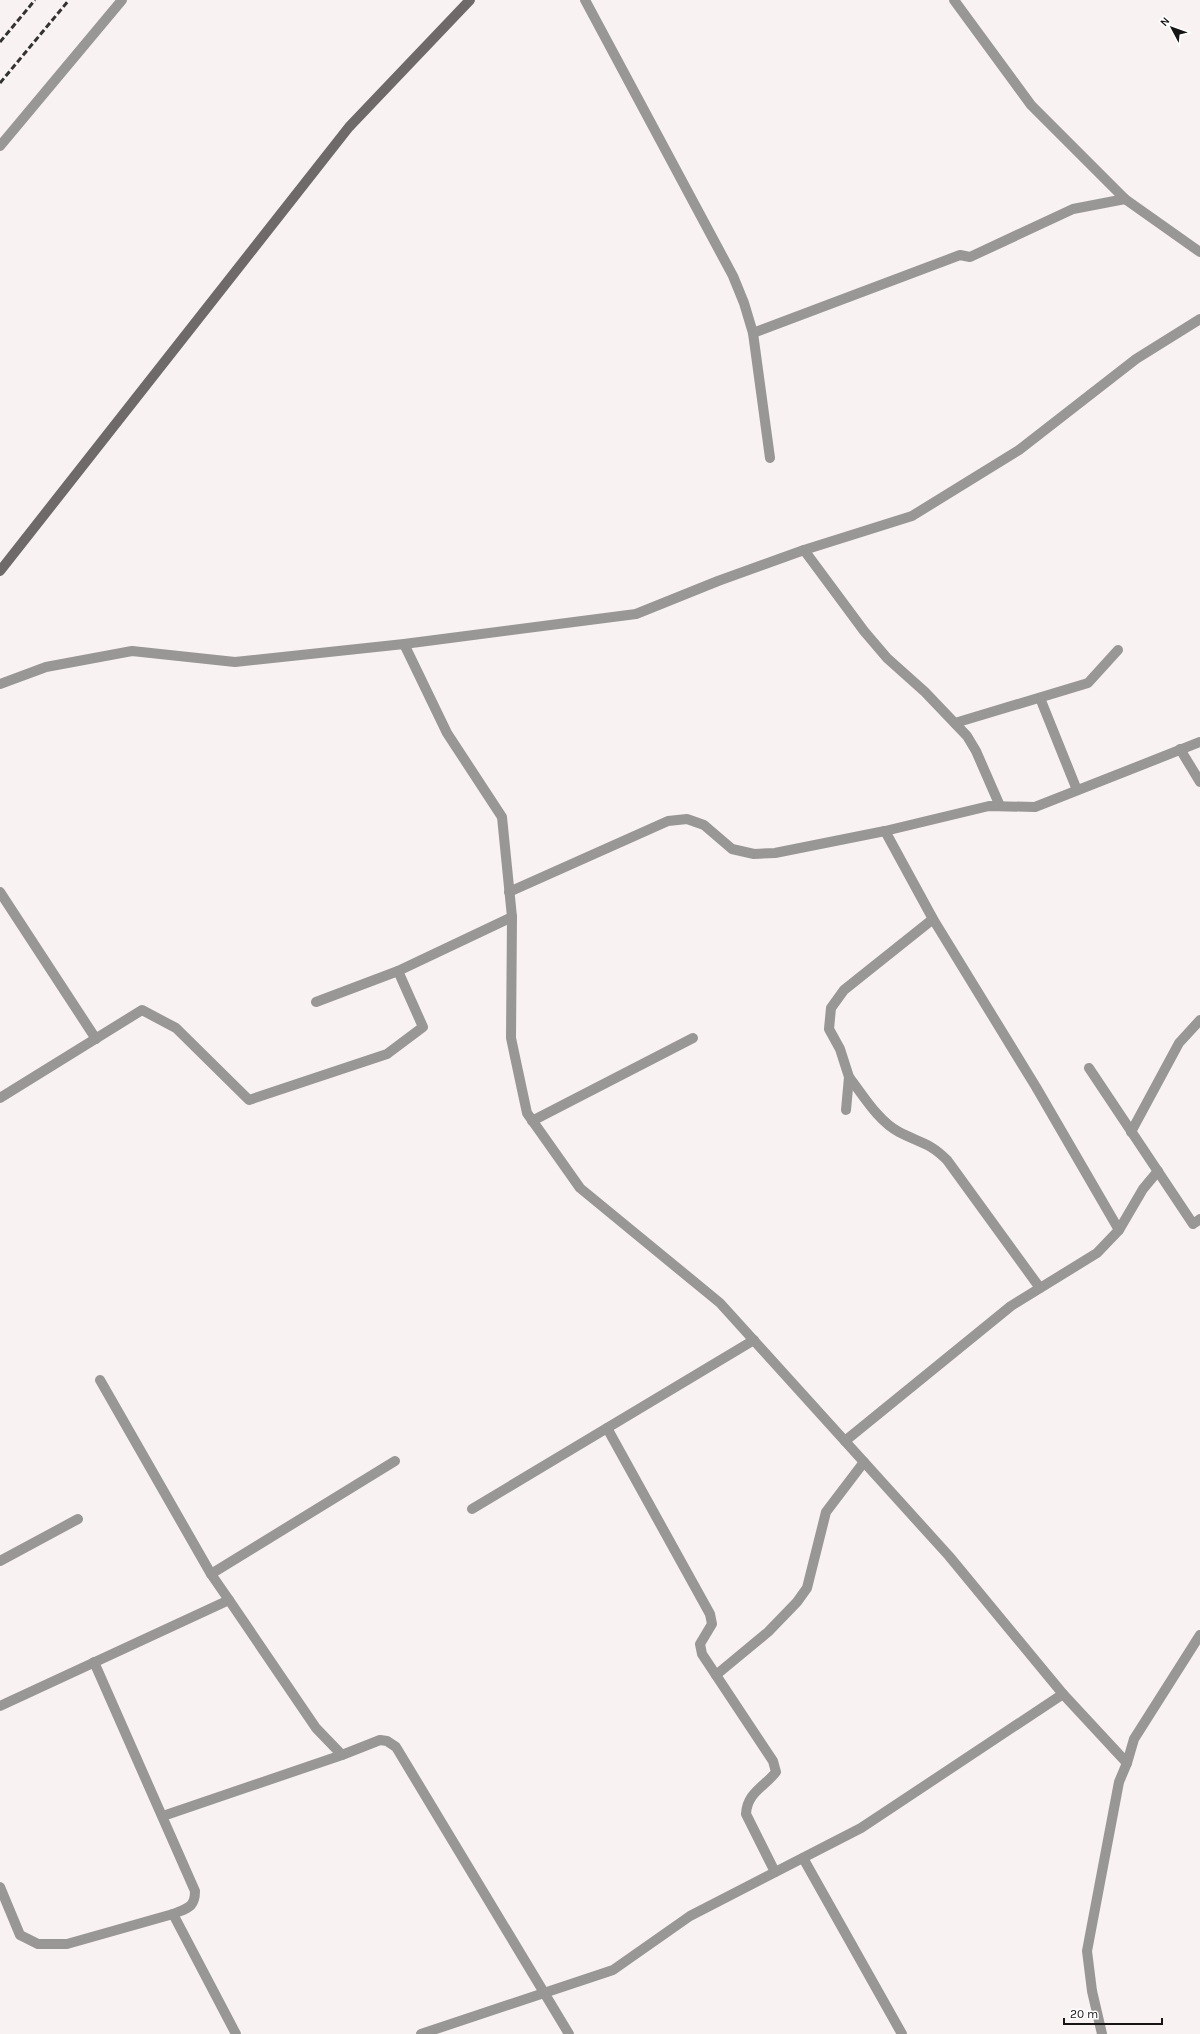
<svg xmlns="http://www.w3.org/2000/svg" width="1200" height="2034" font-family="Karla,sans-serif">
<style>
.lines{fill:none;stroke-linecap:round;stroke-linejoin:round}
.street{stroke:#999696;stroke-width:10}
.secondary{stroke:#6e6a6a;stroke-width:10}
.rail{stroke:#333131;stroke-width:3;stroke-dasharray:6 3;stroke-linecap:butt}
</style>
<rect width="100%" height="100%" fill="#f8f2f2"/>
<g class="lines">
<!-- street -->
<g class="street">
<polyline points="585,0 733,276 744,303 753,333 770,458"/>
<polyline points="954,0 1031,105 1125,199 1200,252"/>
<polyline points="0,146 122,0"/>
<polyline points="753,333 960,255 970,257 1073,209 1125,199"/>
<polyline points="804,550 864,631 887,658 925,692 967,736 976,751 1000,806"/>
<polyline points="404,644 447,733 502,817 512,917 511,1038 527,1113 580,1188 720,1303 949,1556 1063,1694 861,1828 690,1916 613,1970 421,2034"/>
<polyline points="0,684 46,667 132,651 235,662 404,644 636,614 718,581 804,550 912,516 1019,450 1136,359 1200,319"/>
<polyline points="1040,698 1077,790"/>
<polyline points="955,723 1088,683 1118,650"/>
<polyline points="1180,749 1200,782"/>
<polyline points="885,831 933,919 1036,1087 1119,1230"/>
<polyline points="0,892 96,1039"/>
<polyline points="509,892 668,821 687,819 704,825 732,849 754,854 775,853 885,831 989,806 1035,807 1200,742"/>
<polyline points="316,1002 398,971 512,917"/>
<polyline points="1089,1068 1193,1224 1200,1219"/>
<path d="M 849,1077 C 863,1095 878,1121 899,1132 C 920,1143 929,1142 947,1160 L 1040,1288"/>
<polyline points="0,1098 142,1010 176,1028 249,1100 387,1054 423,1027 398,971"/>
<polyline points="846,1110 849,1077 840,1049 829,1029 831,1008 844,990 933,919"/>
<polyline points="532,1121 693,1038"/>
<polyline points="1131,1132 1179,1043 1200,1020"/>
<polyline points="100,1380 211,1574"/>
<path d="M 607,1428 L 710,1614 L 712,1624 L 700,1644 L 702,1654 L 773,1761 L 776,1772 C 764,1787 747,1793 746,1814 L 775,1872"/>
<polyline points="845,1441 1011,1306 1097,1253 1119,1230 1143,1189 1158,1171"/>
<polyline points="472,1509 754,1340"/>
<polyline points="0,1561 78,1519"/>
<polyline points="229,1600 316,1728 342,1755"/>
<polyline points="716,1675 768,1632 797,1602 807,1588 826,1512 864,1462"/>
<polyline points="1063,1694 1127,1763"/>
<polyline points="0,1706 229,1600 211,1574 395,1461"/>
<polyline points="163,1816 342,1755 380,1740 387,1741 396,1747 569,2034"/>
<polyline points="803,1858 902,2034"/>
<path d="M 0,1887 L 20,1935 L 38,1944 L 67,1944 L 173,1914 C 187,1908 195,1908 195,1891 L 94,1662"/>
<polyline points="173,1914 236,2034"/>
<polyline points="1102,2034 1092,1991 1087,1951 1119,1782 1127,1763 1134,1739 1200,1635"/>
</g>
<!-- secondary -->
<polyline class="secondary" points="0,571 349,127 470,0"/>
<!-- rail -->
<g class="rail">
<polyline points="0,42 35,0"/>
<polyline points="0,83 69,0"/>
</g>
</g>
<!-- north arrow -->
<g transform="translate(1172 28) rotate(311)" stroke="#ffffff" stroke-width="3" paint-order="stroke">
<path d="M0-3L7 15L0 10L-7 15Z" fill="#171515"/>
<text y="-6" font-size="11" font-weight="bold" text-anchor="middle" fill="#171515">N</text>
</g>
<!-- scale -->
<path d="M1064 2018v6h98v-6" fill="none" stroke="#171515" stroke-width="2"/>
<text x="1070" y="2018" font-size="12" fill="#171515" stroke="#ffffff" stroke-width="3" paint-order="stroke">20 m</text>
</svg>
